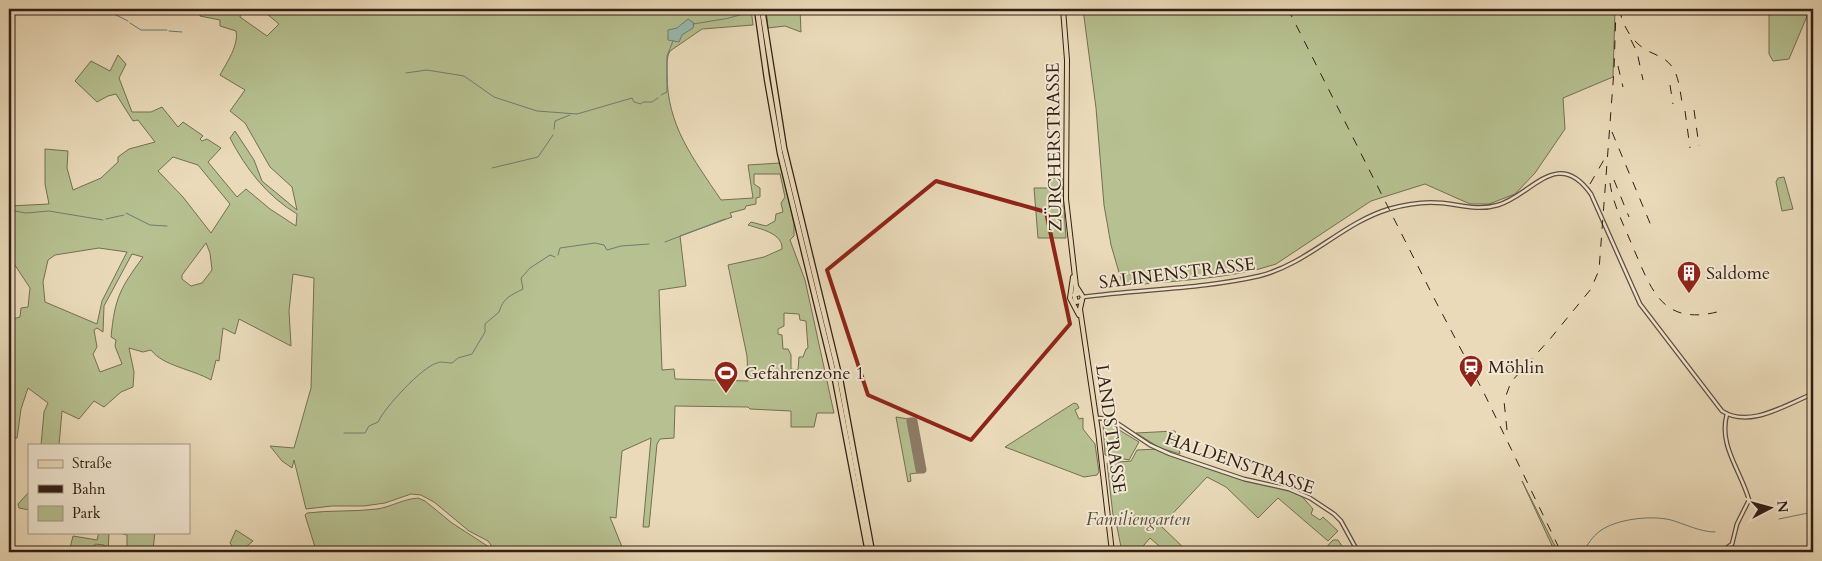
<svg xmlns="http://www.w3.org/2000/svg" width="1822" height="561" font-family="Cardo,serif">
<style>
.green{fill:#b6c090;stroke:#746f52;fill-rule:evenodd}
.water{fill:#98bab1;stroke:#6f7c73}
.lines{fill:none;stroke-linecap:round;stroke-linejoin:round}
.stream{stroke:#6f7c73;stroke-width:1}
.taxiway{stroke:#8e7c67;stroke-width:7}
.tertiary-casing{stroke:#5f4d3e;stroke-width:5}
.primary-casing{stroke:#311e15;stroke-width:6}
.motorway-casing{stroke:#311e15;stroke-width:7}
.tertiary{stroke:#f1e7d2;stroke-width:2.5}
.primary{stroke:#eadab9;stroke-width:4}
.motorway{stroke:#eadab9;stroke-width:4.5}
.rail{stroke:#311e15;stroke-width:1;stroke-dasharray:9 9;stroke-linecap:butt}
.marked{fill:none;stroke:#8f2418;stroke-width:4;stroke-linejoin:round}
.labels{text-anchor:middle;stroke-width:4;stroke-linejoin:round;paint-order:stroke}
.street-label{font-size:18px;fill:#311e15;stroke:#f1e7d2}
.poi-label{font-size:18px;fill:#311e15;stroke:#f1e7d2;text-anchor:start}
.park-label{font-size:18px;font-style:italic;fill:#594f3a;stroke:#f1e7d2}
</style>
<rect width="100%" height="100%" fill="#eadab9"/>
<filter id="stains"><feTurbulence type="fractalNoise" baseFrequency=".004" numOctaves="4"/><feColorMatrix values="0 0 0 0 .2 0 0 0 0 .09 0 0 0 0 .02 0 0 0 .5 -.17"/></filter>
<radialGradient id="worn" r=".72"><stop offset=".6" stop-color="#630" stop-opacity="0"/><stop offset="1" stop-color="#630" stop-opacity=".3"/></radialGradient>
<!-- green -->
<g class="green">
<path d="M 200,9 L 241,9 L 240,17 L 267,36 L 279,24 L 261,9 L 751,9 L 753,25 L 702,29 L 670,51 C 666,58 667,67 667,74 C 667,126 693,158 721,200 L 753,198 L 748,165 L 780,163 L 794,224 L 794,236 L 790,240 L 805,280 L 834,413 L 817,413 L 814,427 L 791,427 L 791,411 L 750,409 L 748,407 L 675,406 L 674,438 L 660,439 L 657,444 L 649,527 L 643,527 L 651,438 L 622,451 L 616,518 L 610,517 L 624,552 L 496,552 L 488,541 L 469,531 L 434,502 L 421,495 L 411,494 L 385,503 L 364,506 L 332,506 L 306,509 L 294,460 L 292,468 L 282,461 L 270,446 L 294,448 L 311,388 L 314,278 L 293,274 L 289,311 L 291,346 L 239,319 L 235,334 L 223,328 L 219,361 L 216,360 L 211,380 C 192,369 163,366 151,350 L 143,352 L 129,348 L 134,372 L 133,387 L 121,392 L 104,407 L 94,401 L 79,419 L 62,411 L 59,445 L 41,445 L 44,412 L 48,403 L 28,388 L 21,409 L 17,438 L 9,438 L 9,320 L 20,317 L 21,308 L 28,307 L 30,288 L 9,256 L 9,206 L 49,204 L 45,184 L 45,149 L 68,151 L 67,168 L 73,190 L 101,178 L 118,162 L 118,157 L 129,149 L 155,142 L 138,120 L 133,121 L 116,94 L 108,96 L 97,102 L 75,81 L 91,61 L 110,71 L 118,55 L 126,64 L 119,78 L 132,112 L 151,112 L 162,107 L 178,127 L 183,122 L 202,135 L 203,136 L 200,139 L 202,141 L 207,139 L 221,148 L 208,162 L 237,197 L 246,189 L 270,209 L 296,226 L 297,214 C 267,196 246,169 230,138 L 235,131 L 254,160 L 262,181 L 297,210 L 292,187 L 270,167 L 245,123 L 230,111 L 245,90 L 220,75 C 227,62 239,45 236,31 L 220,26 L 220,20 L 200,16 ZM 173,157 L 198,165 L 230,204 L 211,233 L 183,197 L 158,171 ZM 754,174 L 780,174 L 785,197 L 781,203 L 783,212 L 776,214 L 775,221 L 766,226 L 751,222 L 748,225 C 760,229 783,233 782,249 L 764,257 L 728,265 L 747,356 L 748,381 L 675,379 L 674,369 L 662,370 L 659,290 L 686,286 L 680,236 L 732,217 L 730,213 L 745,209 L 746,206 L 756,204 L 756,198 L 760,197 L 760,188 L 754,184 ZM 206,243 L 210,253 L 212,270 L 202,283 L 191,286 L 182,279 L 182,275 ZM 99,248 L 127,252 L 102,301 L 97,324 L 45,302 L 43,282 L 48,260 L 55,255 ZM 132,254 L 143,257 C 120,289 115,297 111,337 L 116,340 L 115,346 L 122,364 L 100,372 L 93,354 L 97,347 L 94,330 L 97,328 L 103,332 L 104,306 ZM 784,313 L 799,314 L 800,320 L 806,321 L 808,348 L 806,349 L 803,357 L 799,357 L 798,370 L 791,369 L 791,355 L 788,349 L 783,349 L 782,335 L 778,334 L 778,329 L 784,326 Z"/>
<polygon points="766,9 800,9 801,32 785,26 768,28"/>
<path d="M 1083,9 L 1615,9 L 1613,77 L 1563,98 L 1565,129 L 1535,173 L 1515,194 L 1489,204 L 1470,204 L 1425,184 L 1371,201 L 1276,264 C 1233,279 1169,281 1123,286 L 1111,245 L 1104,205 L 1096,108 Z"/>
<polygon points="1758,9 1810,9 1789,59 1773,61 1769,54 1769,14"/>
<polygon points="1784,177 1793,209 1782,211 1776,182 1778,178"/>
<polygon points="1049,178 1062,178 1066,238 1038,238 1034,188 1048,188"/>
<polygon points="1074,403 1077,404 1079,408 1075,410 1079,419 1083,418 1083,429 1095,444 1099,472 1097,475 1084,477 1005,447"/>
<polygon points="896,417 915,420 925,472 910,474 911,481 908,482"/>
<polygon points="1106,422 1139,442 1129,460 1105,455 1103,423"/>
<polygon points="1175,431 1180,454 1160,448 1136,433"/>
<polygon points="1159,449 1244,479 1289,489 1299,493 1313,509 1311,514 1320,520 1323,517 1338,531 1328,541 1278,498 1258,518 1226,487 1207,477 1161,526 1187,551 1185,552 1166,552 1150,538 1138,552 1122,552 1115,517 1113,515 1107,463 1131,461 1137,450"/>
<polygon points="1522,481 1558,552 1555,552"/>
<polygon points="29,492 29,510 19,508 18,504"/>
<path d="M 418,498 L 425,501 L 452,523 L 489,547 L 492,552 L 304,552 L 315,547 L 305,515 L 307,513 C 330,510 353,512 377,509 C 391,507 403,499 418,498 Z"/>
<polygon points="236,530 253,541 240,552 236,552 230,543"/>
<polygon points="99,532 109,532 108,552 105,552 104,545 95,544 93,552 69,552 73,536 97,540"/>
<polygon points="116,532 155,532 153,550 127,547 127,535"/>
<polygon points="1333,540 1338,540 1346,552 1322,552"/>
</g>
<!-- water -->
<polygon class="water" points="688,19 694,23 693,28 682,35 679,42 668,40 668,30 677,28"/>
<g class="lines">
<!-- stream -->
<g class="stream">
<polyline points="104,9 128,21"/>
<polyline points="725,19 751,12"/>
<polyline points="130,23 141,30 167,30"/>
<polyline points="693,24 724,19"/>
<polyline points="169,31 182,32"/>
<polyline points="406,73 427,70 464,76 494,97 537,111 577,114 632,98 634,102 641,104 643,102 652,102 658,98"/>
<polyline points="661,95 667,92 667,56 673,41"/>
<polyline points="554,129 555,121 570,115"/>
<polyline points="492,168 538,157 553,135"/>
<polyline points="9,210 26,213 49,211 103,220"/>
<polyline points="126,213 150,225 167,226"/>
<polyline points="106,219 124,215"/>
<polyline points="665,242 725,219"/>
<polyline points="558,255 560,248 595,243 604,245 607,250 621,246 649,244"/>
<path d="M 344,433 L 365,433 L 369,426 L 378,422 C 385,407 422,367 437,363 C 441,361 447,363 452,363 L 458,358 L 472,354 L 485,332 L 485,324 L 499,312 C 503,298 511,295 523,289 L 521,278 L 530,268 L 550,255 L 555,257"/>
<polyline points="1779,519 1813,512"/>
<path d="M 1583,552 C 1588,544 1592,537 1600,531 C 1616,519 1651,515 1671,520 C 1685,524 1700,532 1715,532"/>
</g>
<!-- taxiway -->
<polygon class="taxiway" points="910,421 914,421 923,470 919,470"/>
<defs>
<g id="tertiary">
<path d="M 1083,297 C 1141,289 1202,289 1259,276 C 1308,264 1342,223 1389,209 C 1406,204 1424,201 1442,203 C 1461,205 1478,211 1498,205 C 1531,196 1557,146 1591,194 L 1640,304 L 1722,411 C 1750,429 1786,404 1813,394"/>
<polyline points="1097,418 1111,419 1150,445 1170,454 1244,479 1289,489 1310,498 1334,514 1341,521 1358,552"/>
<path d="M 1721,552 L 1732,544 L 1737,524 L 1749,500 C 1741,471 1718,445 1727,414"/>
</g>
<g id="primary">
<polyline points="1063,9 1067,60 1066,199 1076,286 1075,294"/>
<polyline points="1073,277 1070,298 1079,315"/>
<polyline points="1076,286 1083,297 1081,301 1076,302 1074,295 1080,293"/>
<polyline points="1082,300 1080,309 1098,431 1112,552"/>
</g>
<g id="motorway">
<polyline points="757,9 767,79 780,153 835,379 868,552"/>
<polyline points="762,9 784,148 840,379 872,552"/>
</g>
</defs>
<!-- tertiary casing -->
<use href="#tertiary" class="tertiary-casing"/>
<!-- primary casing -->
<use href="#primary" class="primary-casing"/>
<!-- motorway casing -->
<use href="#motorway" class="motorway-casing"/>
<!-- tertiary -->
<use href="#tertiary" class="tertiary"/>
<!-- primary -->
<use href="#primary" class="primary"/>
<!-- motorway -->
<use href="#motorway" class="motorway"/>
<!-- rail -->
<g class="rail">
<polyline points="1288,9 1435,300 1484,393 1561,552"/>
<path d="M 1619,9 C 1624,28 1632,43 1650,52 C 1659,56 1667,59 1673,68 C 1679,78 1680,91 1682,102"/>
<polyline points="1631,40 1637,52 1643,80"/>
<polyline points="1618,66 1623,87"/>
<polyline points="1670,85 1673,104"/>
<polyline points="1694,110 1699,146"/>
<polyline points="1685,111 1690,148"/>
<polyline points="1612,132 1652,228"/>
<polyline points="1614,180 1629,217"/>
<path d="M 1610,183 C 1613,205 1624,225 1632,245 C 1652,291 1662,327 1721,311"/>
<polyline points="1590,184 1605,158"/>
<polyline points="1507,430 1504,401 1511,382 1550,339 1591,289 1599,270 1614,70 1616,9"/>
</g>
</g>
<!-- marked area -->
<path class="marked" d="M 936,181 L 1046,212 L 1070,324 L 971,440 L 868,395 L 827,270 Z"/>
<!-- icons -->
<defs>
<symbol id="building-pin" viewBox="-11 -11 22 30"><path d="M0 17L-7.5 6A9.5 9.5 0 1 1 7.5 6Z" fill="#8f2418" stroke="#f1e7d2"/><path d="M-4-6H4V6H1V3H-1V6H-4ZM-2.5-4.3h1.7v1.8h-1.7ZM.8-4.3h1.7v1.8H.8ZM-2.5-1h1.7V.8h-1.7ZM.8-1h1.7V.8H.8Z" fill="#fff"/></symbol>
<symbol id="station-pin" viewBox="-11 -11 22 30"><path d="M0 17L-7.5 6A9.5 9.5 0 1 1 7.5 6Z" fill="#8f2418" stroke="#f1e7d2"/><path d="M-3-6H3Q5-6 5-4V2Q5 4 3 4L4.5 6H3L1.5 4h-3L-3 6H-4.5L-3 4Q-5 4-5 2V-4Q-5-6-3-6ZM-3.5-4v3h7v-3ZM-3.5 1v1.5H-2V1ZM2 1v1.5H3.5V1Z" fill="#fff"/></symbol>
<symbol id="stadium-pin" viewBox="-11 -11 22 30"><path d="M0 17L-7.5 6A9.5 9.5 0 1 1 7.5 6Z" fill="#8f2418" stroke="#f1e7d2"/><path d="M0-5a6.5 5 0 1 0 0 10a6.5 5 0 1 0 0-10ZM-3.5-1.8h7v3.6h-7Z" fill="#fff"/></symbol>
</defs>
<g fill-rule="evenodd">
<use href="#building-pin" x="1675" y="259" width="28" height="38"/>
<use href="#station-pin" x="1457" y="353" width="28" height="38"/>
<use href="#stadium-pin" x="712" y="359" width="28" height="38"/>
</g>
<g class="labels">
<!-- street labels -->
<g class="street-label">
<text transform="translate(1054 147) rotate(-91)" y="6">ZÜRCHERSTRASSE</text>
<text transform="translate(1177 273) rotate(-7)" y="6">SALINENSTRASSE</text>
<text transform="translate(1111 429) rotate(82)" y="6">LANDSTRASSE</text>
<text transform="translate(1240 463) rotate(19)" y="6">HALDENSTRASSE</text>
</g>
<!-- poi labels -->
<g class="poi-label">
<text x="1706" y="279">Saldome</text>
<text x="1488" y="373">Möhlin</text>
<text x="744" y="379">Gefahrenzone 1</text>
</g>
<!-- park labels -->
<g class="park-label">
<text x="1138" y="525">Familiengarten</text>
</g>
</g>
<!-- margin -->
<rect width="1822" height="561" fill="none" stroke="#eadab9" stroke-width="30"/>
<rect x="10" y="10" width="1802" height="541" fill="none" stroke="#311e15" stroke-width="2.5"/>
<rect x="15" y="15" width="1792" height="531" fill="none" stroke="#311e15"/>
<!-- legend -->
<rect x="28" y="444" width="162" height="90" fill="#f1e7d2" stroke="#a49786"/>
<rect x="38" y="460" width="25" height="8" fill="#eadab9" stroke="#a49786"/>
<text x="72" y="468" font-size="15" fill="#311e15">Straße</text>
<rect x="38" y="485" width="25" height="8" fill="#311e15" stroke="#a49786"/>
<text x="72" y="494" font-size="15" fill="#311e15">Bahn</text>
<rect x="38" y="506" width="25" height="15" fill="#b6c090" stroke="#a49786"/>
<text x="72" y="518" font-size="15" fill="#311e15">Park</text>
<!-- north arrow -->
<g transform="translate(1770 508) rotate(84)" stroke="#f1e7d2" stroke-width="4" paint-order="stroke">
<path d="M0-4L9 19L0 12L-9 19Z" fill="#311e15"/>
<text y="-8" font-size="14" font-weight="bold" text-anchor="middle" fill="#311e15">N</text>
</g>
<rect width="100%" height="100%" filter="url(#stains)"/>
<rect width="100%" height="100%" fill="url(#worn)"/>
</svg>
